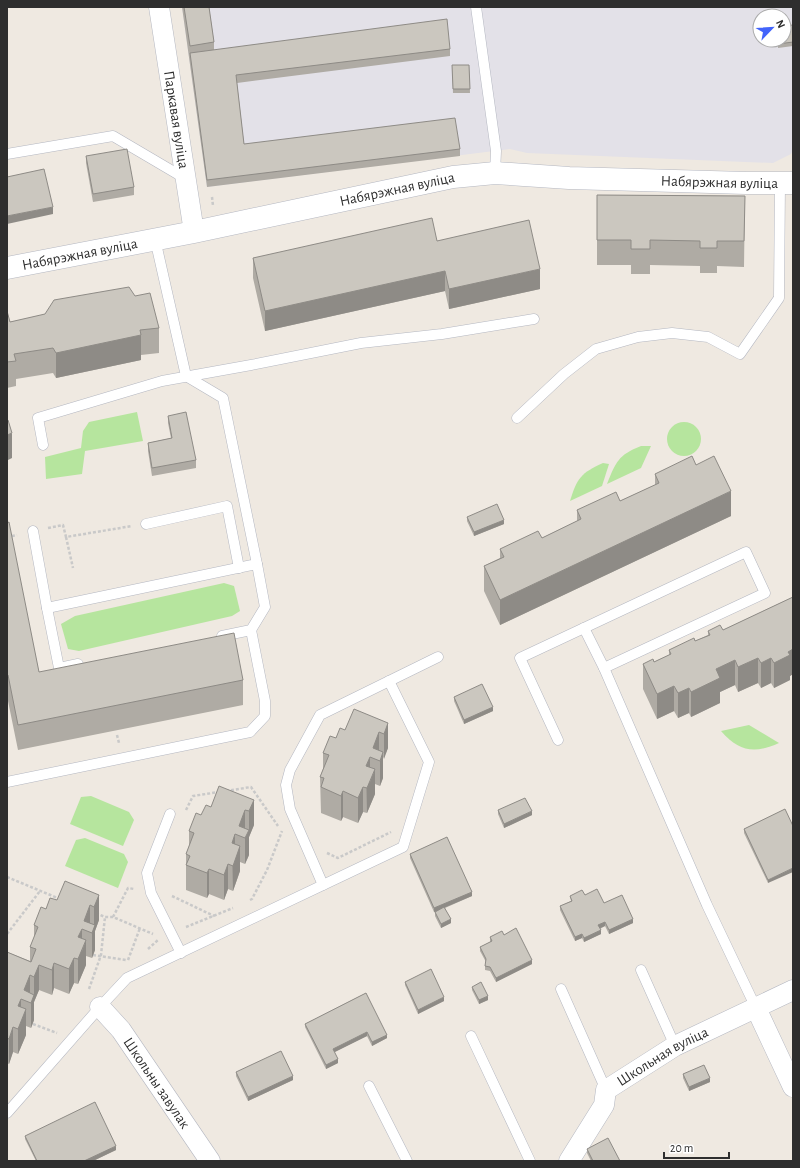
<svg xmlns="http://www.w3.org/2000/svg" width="800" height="1168" font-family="'Alegreya Sans',sans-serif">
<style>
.industrial{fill:#e3e1e8;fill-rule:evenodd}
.green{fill:#b6e59e}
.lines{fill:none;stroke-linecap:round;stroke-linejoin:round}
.service-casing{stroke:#b4b7c1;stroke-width:11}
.minor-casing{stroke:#b4b7c1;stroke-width:21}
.tertiary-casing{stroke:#b4b7c1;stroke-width:23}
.path{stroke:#c9c9c9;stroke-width:2.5;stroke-dasharray:3 2;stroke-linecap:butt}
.service{stroke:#fff;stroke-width:10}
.minor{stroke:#fff;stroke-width:20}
.tertiary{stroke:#fff;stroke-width:22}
.wall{fill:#afaba4}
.shaded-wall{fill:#8e8b86}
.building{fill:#cbc7bf;stroke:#8e8b86}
.labels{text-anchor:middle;stroke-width:4;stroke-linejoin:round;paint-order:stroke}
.street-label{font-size:15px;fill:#2e2e2e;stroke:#fff}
</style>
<rect width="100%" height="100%" fill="#efe9e1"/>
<!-- industrial -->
<path class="industrial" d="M 182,7 L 793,7 L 793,150 L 791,154 L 773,163 L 527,153 L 510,149 L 207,187 ZM 760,16 L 784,16 L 784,40 L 760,40 Z"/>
<!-- green -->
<g class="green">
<polygon points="137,412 143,441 85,451 82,474 46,479 45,457 81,448 83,431 89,422"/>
<circle cx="684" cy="439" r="17"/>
<path d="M 641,446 L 651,446 L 641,468 L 607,484 C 616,462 618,455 641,446 Z"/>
<path d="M 603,463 L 609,464 L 602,486 L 570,501 C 577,478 581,473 603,463 Z"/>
<polygon points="224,583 234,586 240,611 232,616 79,651 68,649 61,624 75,616"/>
<path d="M 749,725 L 779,743 C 755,754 739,752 721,731 Z"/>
<polygon points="91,796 129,812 134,820 123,846 70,824 81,797"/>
<polygon points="85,838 124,854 128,862 118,888 65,866 76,840"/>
</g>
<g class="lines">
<defs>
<g id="service">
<polyline points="476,7 496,151 495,173"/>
<polyline points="7,154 113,136 186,179"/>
<polyline points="517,418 564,374 596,349 638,337 672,333 708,337 740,354 779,298 780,183"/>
<polyline points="43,445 38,418 162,381 251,365 361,343 442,334 534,319"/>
<polyline points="146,524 227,506 239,568"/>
<polyline points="33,531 47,608 59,668 78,664"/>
<polyline points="47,608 257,564 223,398 186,376 155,239"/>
<polyline points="584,628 604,668 707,905 756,1008"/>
<polyline points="222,636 251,630 265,607 257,564"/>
<polyline points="558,740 520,658 746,552 765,593 604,668"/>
<polyline points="7,782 250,732 265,716 265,701 251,630"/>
<polyline points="170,814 147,873 151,893 181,953"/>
<polyline points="323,885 290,809 286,785 290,770 320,715 438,657"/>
<polyline points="641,970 675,1046"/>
<polyline points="561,989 606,1090"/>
<polyline points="471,1036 530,1161"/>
<polyline points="369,1086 407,1161"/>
<polyline points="7,1113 100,1007 127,978 403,847 429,762 389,681"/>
</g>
<g id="minor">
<path id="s1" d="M 159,7 L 194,232"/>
<path id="s2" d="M 100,1007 L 121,1030 L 210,1161"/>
<polyline points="756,1008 793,1087"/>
<path id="s3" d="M 569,1161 L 604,1105 L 606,1090 L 675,1046 L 793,990"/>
</g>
<g id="tertiary">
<path id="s4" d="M 7,268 L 194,232 L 453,177 L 495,173 L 569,178 L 746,183 L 793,183"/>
</g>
</defs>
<!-- service casing -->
<use href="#service" class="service-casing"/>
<!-- minor casing -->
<use href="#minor" class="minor-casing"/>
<!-- tertiary casing -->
<use href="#tertiary" class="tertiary-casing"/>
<!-- path -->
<g class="path">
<polyline points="212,197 213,206"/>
<polyline points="48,528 63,525 66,537 132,526"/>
<polyline points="7,537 17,535"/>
<polyline points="66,537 73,568"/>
<polyline points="117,735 119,743"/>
<polyline points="226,791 251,787 278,826"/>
<polyline points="186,810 193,796 219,792"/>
<polyline points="327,853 338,858 391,832"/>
<polyline points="7,877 60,899"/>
<polyline points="172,896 214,916"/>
<polyline points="250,900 252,899 267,870 282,831"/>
<polyline points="96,913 105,917 113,917 153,934"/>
<polyline points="113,917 128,888 134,889"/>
<polyline points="186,927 233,908"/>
<polyline points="7,934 40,891"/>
<polyline points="148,949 158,940"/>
<polyline points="93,955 126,960"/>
<polyline points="128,960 140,928"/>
<polyline points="89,989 101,955 105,917"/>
<polyline points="33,1024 57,1033"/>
</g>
<!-- service -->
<use href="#service" class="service"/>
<!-- minor -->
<use href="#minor" class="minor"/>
<!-- tertiary -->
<use href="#tertiary" class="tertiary"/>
</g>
<!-- wall -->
<g class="wall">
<polygon points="182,7 209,7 214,42 214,50 450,49 450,56 237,83 244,144 460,149 460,156 207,187"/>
<polygon points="793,28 793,46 778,48 778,40 784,40"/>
<polygon points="452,65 469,65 470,93 453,93"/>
<polygon points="86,156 134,187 134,195 93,202 86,163"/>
<polygon points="597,195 745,196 744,267 717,266 717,273 700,273 700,266 650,265 650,274 631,274 631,265 597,265"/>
<polygon points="437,241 540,289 449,309 445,291 265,331 253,278 253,258"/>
<polygon points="135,296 159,328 159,353 141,355 141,360 56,378 53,373 16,379 16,386 7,388 7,311 10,322"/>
<polygon points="168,416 196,460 196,468 152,476 148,451 148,443 171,438 168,423"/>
<polygon points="696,465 731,516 500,625 484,591 484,566 500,558 500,549 542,538 577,521 577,510 620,501 655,485 655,474"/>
<polygon points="467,517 504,524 474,536 467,521"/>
<polygon points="7,523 39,672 243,680 243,705 18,750 8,701 7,701"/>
<polygon points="793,597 793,674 790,676 790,680 774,688 771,683 761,688 758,683 738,692 735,685 720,692 720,703 691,717 689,713 678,718 674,711 657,719 643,689 643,664 654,662 669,655 669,650 695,641 708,635 708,631 723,630"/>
<polygon points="454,697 493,711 464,724 454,701"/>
<polygon points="388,723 388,748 383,759 383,778 380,786 375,784 375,794 367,813 363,812 358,823 343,817 341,821 321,813 320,777 323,769 323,753 336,738 345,730"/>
<polygon points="254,800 254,825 249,837 249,855 245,864 240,862 240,871 233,891 228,889 224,900 209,894 207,898 186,890 186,854 189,846 189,831 201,815 211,807"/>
<polygon points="785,809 768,883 744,833 744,829"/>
<polygon points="498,810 532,815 504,828 498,814"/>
<polygon points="410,854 472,896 445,908 451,923 441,928 435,916 435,912 434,912 410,858"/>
<polygon points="99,895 99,920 95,931 95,950 92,958 86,956 86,965 78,984 74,983 69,994 54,988 52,995 39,990 34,1002 34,1020 31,1028 26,1026 26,1035 18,1054 13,1052 9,1064 7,1063 7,952 30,961 30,947 34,938 34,925 46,909 57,900"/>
<polygon points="585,895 604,903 633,923 609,934 605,926 600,929 601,934 584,942 582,938 575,941 560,910 560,906 571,901 570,896"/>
<polygon points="504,935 532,964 496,982 490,971 485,970 485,966 486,962 480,951 480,947 490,942 490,937"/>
<polygon points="405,982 444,1001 418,1014 405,985"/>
<polygon points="472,987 488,1000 479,1004 472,990"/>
<polygon points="366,993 387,1038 372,1046 367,1036 334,1052 338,1063 326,1069 305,1027 305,1024"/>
<polygon points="236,1072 293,1080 248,1101 236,1076"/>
<polygon points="683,1074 710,1082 689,1091 683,1078"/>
<polygon points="25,1136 116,1150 93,1161 36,1161 25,1139"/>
<polygon points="587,1149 620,1161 591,1161 587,1153"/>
</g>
<!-- shaded-wall -->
<g class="shaded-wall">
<polygon points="53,207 53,214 7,224 7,216"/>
<polygon points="540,269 540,289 449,309 449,289"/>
<polygon points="445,271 445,291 265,331 265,311"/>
<polygon points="141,335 141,360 56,378 56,353"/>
<polygon points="12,433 12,458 8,460 8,477 7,477 7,435"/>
<polygon points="731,491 731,516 500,625 500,600"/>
<polygon points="504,520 504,524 474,536 474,532"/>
<polygon points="793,649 793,674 790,676 790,680 774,688 774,663 788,652"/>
<polygon points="758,658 758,683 738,692 738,667"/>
<polygon points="771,658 771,683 761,688 761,663"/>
<polygon points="735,660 735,685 720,692 720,703 691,717 691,692 716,669"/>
<polygon points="8,675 8,701 7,701 7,676"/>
<polygon points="674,686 674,711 657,719 657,694"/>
<polygon points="689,688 689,713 678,718 678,693"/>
<polygon points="493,707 493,711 464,724 464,720"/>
<polygon points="388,723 388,748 384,759 384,734"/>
<polygon points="379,732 379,757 373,748"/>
<polygon points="383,752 383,778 380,786 380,761"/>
<polygon points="370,757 370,782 375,769 375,794 367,813 366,766"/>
<polygon points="363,787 363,812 358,823 358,798"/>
<polygon points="343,791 343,817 341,821 341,796"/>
<polygon points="254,800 254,825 249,837 249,811"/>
<polygon points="245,810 245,835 239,826"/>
<polygon points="532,811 532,815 504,828 504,824"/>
<polygon points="249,830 249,855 245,864 245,838"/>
<polygon points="235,834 235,859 240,846 240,871 233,891 232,843"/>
<polygon points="228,864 228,889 224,900 224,875"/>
<polygon points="793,868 793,872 768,883 768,880"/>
<polygon points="209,869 209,894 207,898 207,873"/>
<polygon points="472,892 472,896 434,912 434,908"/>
<polygon points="99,895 99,920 95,931 95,950 92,958 92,933 94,926 94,907"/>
<polygon points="90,905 90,930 84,921"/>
<polygon points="451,919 451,923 441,928 441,924"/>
<polygon points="633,919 633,923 609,934 609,930"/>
<polygon points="605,922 605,926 598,929 598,925"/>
<polygon points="82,929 82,951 86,940 86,965 78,984 78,937"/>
<polygon points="601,930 601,934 584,942 584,938"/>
<polygon points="582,934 582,938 575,941 575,937"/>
<polygon points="74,958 74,983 69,994 69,969"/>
<polygon points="532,960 532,964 496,982 496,978"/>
<polygon points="54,963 54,988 52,995 52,970"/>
<polygon points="39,965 39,990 34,1002 34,1020 31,1028 31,1003 34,995 34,977"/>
<polygon points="30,975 30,1000 24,990"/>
<polygon points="488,996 488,1000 479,1004 479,1000"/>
<polygon points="444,997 444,1001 418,1014 418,1010"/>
<polygon points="21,999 21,1021 26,1009 26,1035 18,1054 18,1006"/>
<polygon points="13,1027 13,1052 9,1064 9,1039"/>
<polygon points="367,1032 367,1036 333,1053 333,1049"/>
<polygon points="387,1035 387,1038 372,1046 372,1042"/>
<polygon points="338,1059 338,1063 326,1069 326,1065"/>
<polygon points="293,1076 293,1080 248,1101 248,1097"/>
<polygon points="710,1078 710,1082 689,1091 689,1087"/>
<polygon points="116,1146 116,1150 93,1161 84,1161"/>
</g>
<!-- building -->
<g class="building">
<polygon points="184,7 209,7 214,42 190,46"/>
<polygon points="447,19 450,49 236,75 244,144 455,118 460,149 207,180 190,53"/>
<polygon points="793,25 793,42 778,44 778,40 784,40 784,26"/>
<polygon points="452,65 469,65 470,89 453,89"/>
<polygon points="127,149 134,187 93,194 86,156"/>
<polygon points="44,169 53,207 7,216 7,177"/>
<polygon points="597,195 745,196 744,241 717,241 717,248 700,248 700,241 650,240 650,249 631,249 631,240 597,240"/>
<polygon points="432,218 437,241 529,220 540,269 449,289 445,271 265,311 253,258"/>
<polygon points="129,287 135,296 150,293 159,328 140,330 141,335 56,353 53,348 14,354 16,361 7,362 7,311 10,322 45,314 54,300"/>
<polygon points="186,412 196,460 152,468 148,443 172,438 168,416"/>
<polygon points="8,420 12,433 7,435 7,421"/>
<polygon points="692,456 696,465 714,456 731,491 500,600 484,566 504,557 500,549 538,531 542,538 581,519 577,510 616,492 620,501 659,483 655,474"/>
<polygon points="497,504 504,520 474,532 467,517"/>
<polygon points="9,522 39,672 234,633 243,680 18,725 8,675 7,676 7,523"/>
<polygon points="793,597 793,649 788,652 790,655 774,663 771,658 761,663 758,658 738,667 735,660 716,669 720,678 691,692 689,688 678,693 674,686 657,694 643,664 653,659 654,662 671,654 669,650 694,638 695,641 710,635 708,631 720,625 723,630"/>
<polygon points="482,684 493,707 464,720 454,697"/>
<polygon points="354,709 388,723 384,734 379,732 373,748 383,752 380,761 370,757 366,766 375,769 367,788 363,787 358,798 343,791 341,796 321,787 324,778 320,777 329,755 323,753 330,736 336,738 340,728 345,730"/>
<polygon points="219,786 254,800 249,811 245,810 239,826 249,830 245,838 235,834 232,843 240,846 233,866 228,864 224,875 209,869 207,873 186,865 190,856 186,854 194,833 189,831 196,813 201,815 206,805 211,807"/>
<polygon points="525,798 532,811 504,824 498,810"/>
<polygon points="785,809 793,826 793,868 768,880 744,829"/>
<polygon points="447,837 472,892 434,908 410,854"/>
<polygon points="65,881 99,895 94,907 90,905 84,921 95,925 92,933 82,929 78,937 86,940 78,959 74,958 69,969 54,963 52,970 39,965 34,977 30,975 24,990 34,995 31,1003 21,999 18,1006 26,1009 18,1029 13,1027 9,1039 7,1038 7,952 31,962 36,949 30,947 38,927 34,925 41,907 46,909 50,898 57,900"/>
<polygon points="597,889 604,903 622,895 633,919 609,930 605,922 598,925 601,930 584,938 582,934 575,937 560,906 572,901 570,896 582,890 585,895"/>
<polygon points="444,907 451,919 441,924 435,912"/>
<polygon points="516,928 532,960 496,978 490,967 485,966 486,959 480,947 492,941 490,937 502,931 504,935"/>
<polygon points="431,969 444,997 418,1010 405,982"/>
<polygon points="481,982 488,996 479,1000 472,987"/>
<polygon points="366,993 387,1035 372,1042 367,1032 333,1049 338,1059 326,1065 305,1024"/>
<polygon points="281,1051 293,1076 248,1097 236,1072"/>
<polygon points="704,1065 710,1078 689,1087 683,1074"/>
<polygon points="95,1102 116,1146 84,1161 37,1161 25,1136"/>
<polygon points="608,1138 620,1161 593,1161 587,1149"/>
</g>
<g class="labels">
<!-- street labels -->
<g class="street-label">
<text dy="5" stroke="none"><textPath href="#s1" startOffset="114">Паркавая вуліца</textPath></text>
<text dy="5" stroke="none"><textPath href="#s4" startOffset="722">Набярэжная вуліца</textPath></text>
<text dy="5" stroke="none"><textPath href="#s4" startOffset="398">Набярэжная вуліца</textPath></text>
<text dy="5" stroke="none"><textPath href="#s4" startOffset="74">Набярэжная вуліца</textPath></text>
<text dy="5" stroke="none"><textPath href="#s3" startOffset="147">Школьная вуліца</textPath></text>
<text dy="5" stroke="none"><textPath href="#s2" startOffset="95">Школьны завулак</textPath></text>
</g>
</g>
<!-- border -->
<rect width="800" height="1168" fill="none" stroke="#2e2e2e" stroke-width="16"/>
<!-- north arrow -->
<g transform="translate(772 28) rotate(65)"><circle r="19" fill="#ffffff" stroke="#ababab"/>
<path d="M0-3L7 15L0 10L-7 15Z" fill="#4264fb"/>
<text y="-6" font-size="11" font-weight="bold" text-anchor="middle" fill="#2e2e2e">N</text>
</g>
<!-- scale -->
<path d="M664 1152v6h65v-6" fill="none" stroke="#2e2e2e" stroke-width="2"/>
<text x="670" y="1152" font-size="12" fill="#2e2e2e" stroke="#ffffff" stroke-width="3" paint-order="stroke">20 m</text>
</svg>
